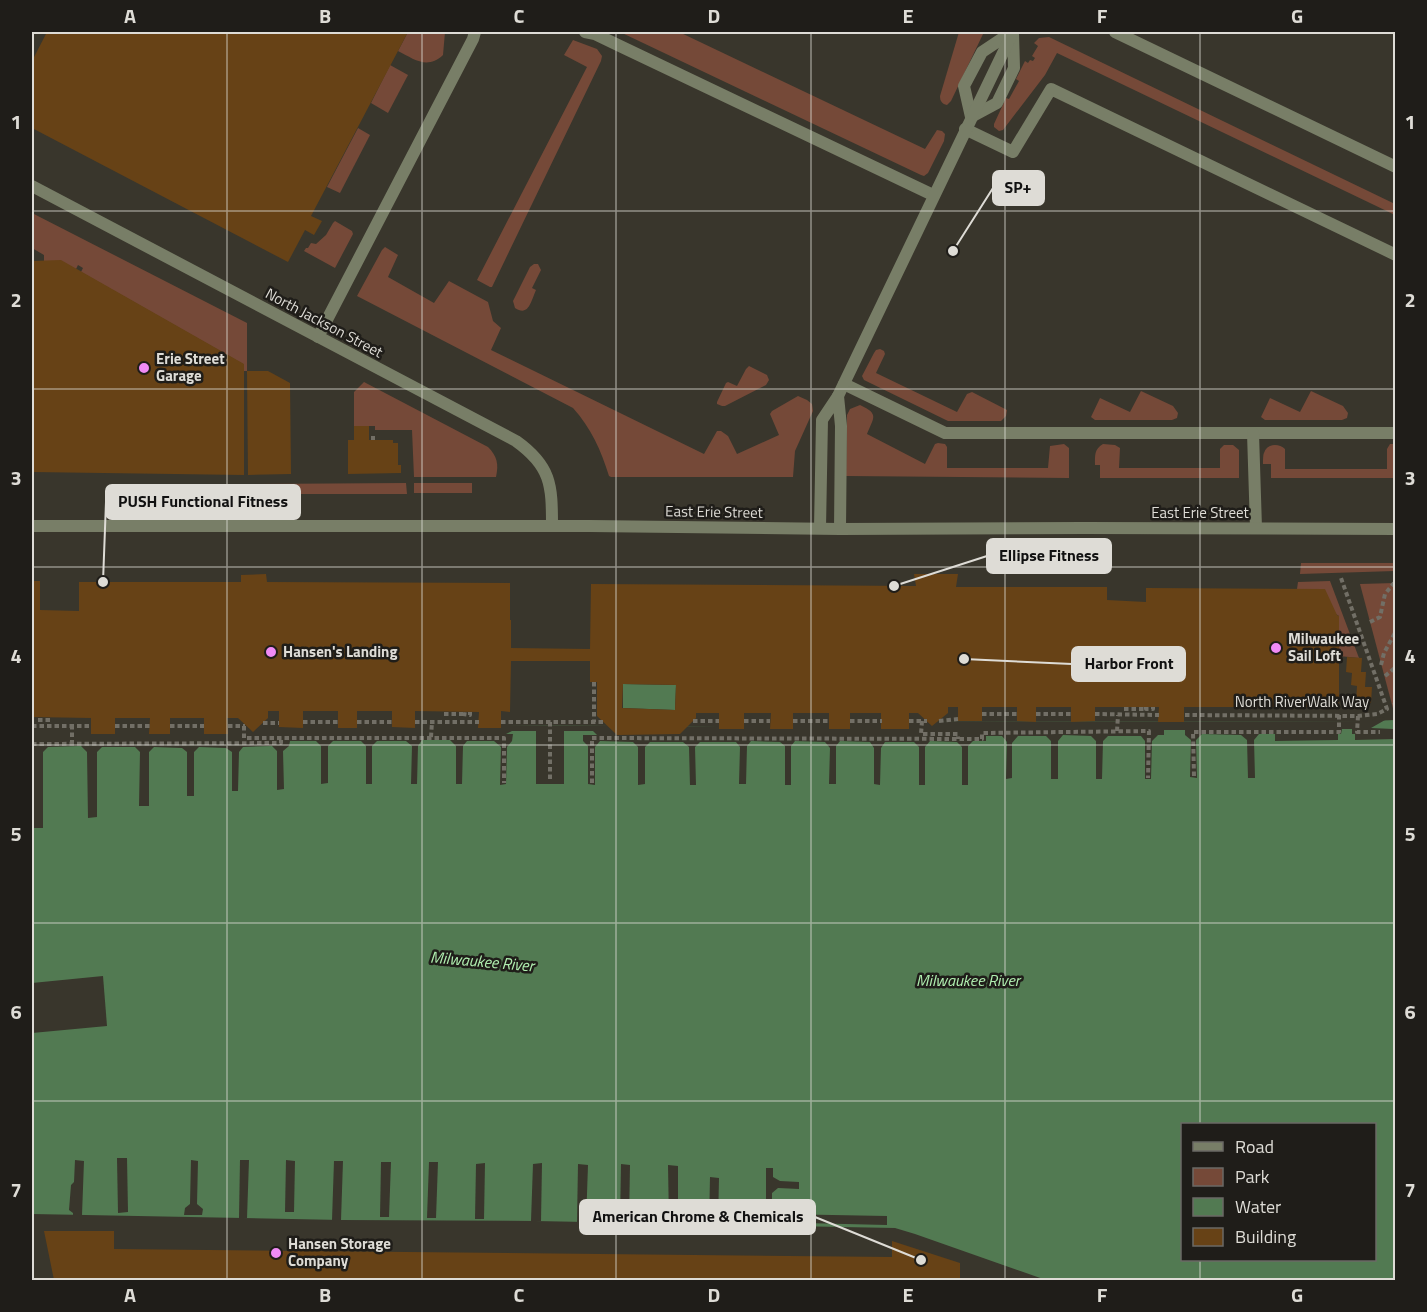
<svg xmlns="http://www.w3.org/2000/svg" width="1427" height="1312" font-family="'Titillium Web',sans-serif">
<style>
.green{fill:#754938}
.water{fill:#527a52;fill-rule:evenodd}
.pier{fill:#39362c}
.building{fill:#674216;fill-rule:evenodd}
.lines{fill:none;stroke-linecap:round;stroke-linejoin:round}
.path{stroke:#726f66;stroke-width:4;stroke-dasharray:4.5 3;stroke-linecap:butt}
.service{stroke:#787e67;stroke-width:12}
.minor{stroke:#787e67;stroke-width:12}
.grid{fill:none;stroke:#dedcd6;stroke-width:1.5;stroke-opacity:0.55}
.poi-dot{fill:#f08bf6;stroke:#1f1d19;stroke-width:2}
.labels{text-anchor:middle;stroke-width:5;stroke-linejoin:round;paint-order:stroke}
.street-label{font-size:15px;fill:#dedcd6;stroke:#1f1d19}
.poi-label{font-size:15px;font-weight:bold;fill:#dedcd6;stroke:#1f1d19;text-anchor:start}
.water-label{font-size:16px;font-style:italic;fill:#b0efb0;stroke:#1f1d19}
.leader{fill:none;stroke:#dedcd6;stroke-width:2}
.callout-dot{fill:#dedcd6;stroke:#1f1d19;stroke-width:2}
.callout{fill:#dedcd6;stroke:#dedcd6;stroke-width:2}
.callout-label{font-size:16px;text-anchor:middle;font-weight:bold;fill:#111}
.neatline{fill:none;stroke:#dedcd6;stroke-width:2}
.grid-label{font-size:20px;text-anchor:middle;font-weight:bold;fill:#dedcd6}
</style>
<rect width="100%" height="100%" fill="#39362c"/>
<!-- green -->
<g class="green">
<path d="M 408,32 L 445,32 L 443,55 C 427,70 414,59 398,51 Z"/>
<polygon points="620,32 679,32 925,149 937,130 942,131 945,134 944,141 928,173 924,176 921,175"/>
<path d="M 959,32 L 984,32 L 951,101 L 947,105 C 942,104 940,101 940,96 Z"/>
<polygon points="1049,37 1395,204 1395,215 1057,53 1045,75 1003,130 999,131 994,127 994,124 1006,98 1009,99 1019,81 1016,79 1025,61 1028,63 1030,60 1033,61 1035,58 1032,56 1038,46 1034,43 1039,38"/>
<polygon points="573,40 597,49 602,56 601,61 492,287 490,287 477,280 587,67 564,55"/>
<polygon points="390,65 408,75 388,113 371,103"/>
<polygon points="358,128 370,135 340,193 327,187"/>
<polygon points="32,213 247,323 247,371 243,371 243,364 81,272 83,268 78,265 76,269 44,261 44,255 32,248"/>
<polygon points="335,221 352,231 353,234 335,268 304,251 306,248 308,248 311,243 316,244 326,235 333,223"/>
<path d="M 385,247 L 398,255 L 388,277 L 434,303 L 449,281 L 488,302 L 493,321 L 501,328 L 491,350 L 704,454 L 717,431 L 721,431 L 728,436 L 737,454 L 779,435 L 770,414 L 772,411 L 798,396 L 807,400 L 812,404 L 813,411 L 795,451 L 793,477 L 611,477 L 609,476 C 601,450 591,428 573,408 L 357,296 L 382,250 Z"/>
<path d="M 534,264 L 538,264 L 541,270 L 532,288 L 536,290 C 531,301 529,317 515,308 L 513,301 L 530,267 Z"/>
<polygon points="880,349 884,351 885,354 876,373 957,412 967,394 972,392 1007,410 1006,416 1001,421 948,421 864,380 862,376 874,353 876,350"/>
<polygon points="749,366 767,375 769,380 766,385 725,406 722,406 717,404 717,402 726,383 728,382 737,386 746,369"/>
<path d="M 364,382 L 488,447 C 497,456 499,464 496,477 L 414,477 L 412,430 L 375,430 L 375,426 L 354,426 L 354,392 Z"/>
<polygon points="1141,391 1173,406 1178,413 1177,418 1172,420 1095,420 1091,417 1100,398 1130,412"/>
<polygon points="1311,391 1343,406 1348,413 1347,418 1342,420 1265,420 1261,417 1270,398 1300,412"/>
<path d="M 860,405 C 880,414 873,418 867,434 L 925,464 L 935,444 L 938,443 L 945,444 L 947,447 L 947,468 L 1048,468 L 1050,446 L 1064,444 L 1069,448 L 1069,478 L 846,476 L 847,415 L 850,409 Z"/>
<path d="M 1103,444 L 1115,445 L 1120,448 L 1119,468 L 1220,468 L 1220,449 L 1224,445 L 1233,445 L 1239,450 L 1239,478 L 1100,478 L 1100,465 L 1095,465 C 1095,456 1094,449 1103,444 Z"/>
<path d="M 1390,444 L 1395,444 L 1395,478 L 1271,478 L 1271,464 L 1263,464 C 1263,462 1263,454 1264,453 C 1267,443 1279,443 1285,449 L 1285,469 L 1387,469 L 1387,449 Z"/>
<polygon points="406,483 407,494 243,494 236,484"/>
<rect x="414" y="483" width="58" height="10"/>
<polygon points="1301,563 1395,563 1395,571 1300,574"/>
<polygon points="1330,581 1359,658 1339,656 1339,616 1297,589 1298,582"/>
<polygon points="1395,583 1396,583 1395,716 1360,584"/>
</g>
<!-- water -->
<g class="water">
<polygon points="623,684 676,685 675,710 623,708"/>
<path d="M 1395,720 L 1395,1280 L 1046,1280 L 915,1234 L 895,1228 L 535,1221 L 341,1220 L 32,1214 L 32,734 L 250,734 L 250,728 L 501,728 L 501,725 L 719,727 L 720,729 L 909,729 L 909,722 L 1371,721 ZM 1182,1124 L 1374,1124 L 1374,1260 L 1182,1260 Z"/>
</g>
<!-- pier -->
<g class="pier">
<polygon points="1384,717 1385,720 1371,728 1393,729 1393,733 1396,734 1395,739 1355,740 1355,734 1352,734 1352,729 1342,729 1341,734 1338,734 1338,740 1275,741 1275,734 1259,734 1254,740 1255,778 1248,778 1247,740 1241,735 1202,734 1196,740 1197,778 1190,777 1191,740 1185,735 1185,730 1164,730 1164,735 1158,735 1152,741 1151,779 1145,779 1145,741 1141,736 1108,736 1103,741 1102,779 1096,779 1096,741 1091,736 1063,735 1058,741 1058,779 1051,779 1051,741 1046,736 1018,736 1012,743 1012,778 1006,779 1007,742 1002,736 986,736 986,741 973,741 968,746 968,785 962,785 962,747 957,742 930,741 925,747 925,785 919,785 919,747 914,742 885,742 881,748 880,785 874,784 874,748 870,742 840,741 836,746 836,784 829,784 830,748 825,742 795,741 791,746 791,785 785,785 785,746 780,742 751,741 747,746 746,784 739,784 740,747 736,742 700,742 695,747 696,785 690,785 689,747 683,742 650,742 645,747 645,784 638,785 638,747 633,742 600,741 595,747 595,785 588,784 588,746 583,741 583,735 597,735 593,731 564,731 564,784 536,784 536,731 512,731 506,734 513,734 512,741 507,747 506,784 500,785 501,747 494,741 467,741 463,746 462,784 456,784 456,746 450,740 422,740 418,746 417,784 411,784 412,746 406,741 377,741 372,746 372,784 366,784 366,746 361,741 333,741 328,746 328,783 321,784 321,746 316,741 290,741 289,746 283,751 284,789 277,790 277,751 272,746 243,747 239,752 238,791 232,791 232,752 226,748 199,747 194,752 194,796 187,796 187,752 182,748 154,747 149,752 149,806 139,806 140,752 135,747 102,747 97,752 97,817 88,818 87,752 81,746 48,747 43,752 43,828 34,828 33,751 32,750 32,734 250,734 250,728 501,728 501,725 719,727 720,729 909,729 909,722 1371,721 1376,718"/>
<polygon points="103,976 107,1026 32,1033 32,983"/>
<polygon points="117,1158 127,1158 128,1212 118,1213"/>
<polygon points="75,1160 84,1161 82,1215 73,1215 73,1213 69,1210 71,1185 74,1182"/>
<polygon points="191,1160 198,1161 197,1204 203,1209 202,1215 184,1215 185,1208 190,1204"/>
<polygon points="240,1160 249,1160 247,1218 239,1218"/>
<polygon points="286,1160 295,1161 294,1212 285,1212"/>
<polygon points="334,1161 343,1161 341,1220 332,1220"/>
<polygon points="381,1162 391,1162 389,1217 380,1217"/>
<polygon points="429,1162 438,1162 436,1218 427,1218"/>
<polygon points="485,1163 484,1219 475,1219 476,1164"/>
<polygon points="542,1163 541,1221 531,1221 533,1164"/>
<polygon points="578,1164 588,1165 586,1222 577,1222"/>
<polygon points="621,1164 630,1165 629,1221 620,1222"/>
<polygon points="668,1165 678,1166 678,1221 669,1221"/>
<polygon points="766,1168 773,1168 773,1177 780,1181 799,1182 799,1189 778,1188 772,1193 772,1211 776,1215 777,1214 887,1216 887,1225 760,1222 760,1216 766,1211"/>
<polygon points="710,1177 719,1178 718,1224 709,1224"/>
</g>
<!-- building -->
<g class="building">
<polygon points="47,32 408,32 311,216 322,221 314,235 305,230 288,262 32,128 32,61"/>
<polygon points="61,260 244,364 244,475 32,472 32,261"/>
<polygon points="247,371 268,371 290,383 291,474 248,475"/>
<polygon points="354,426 369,426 369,440 393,440 393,443 398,443 398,465 401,465 401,473 348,474 348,440 354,440"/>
<path d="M 266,574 L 267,582 L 510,583 L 510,620 L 511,620 L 511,648 L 590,649 L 591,584 L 916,586 L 914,574 L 958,574 L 956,587 L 1107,587 L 1107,600 L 1146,602 L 1146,588 L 1325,589 L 1337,615 L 1339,616 L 1339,707 L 1184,707 L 1184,722 L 1158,722 L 1159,707 L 1095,707 L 1095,721 L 1071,722 L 1071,707 L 1036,707 L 1036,722 L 1017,721 L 1017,707 L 982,707 L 982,721 L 958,721 L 958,707 L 948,707 L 948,713 L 932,726 L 918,713 L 909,713 L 909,729 L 881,729 L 881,713 L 850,713 L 850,729 L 829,729 L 829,713 L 793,713 L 793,729 L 770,729 L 771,713 L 744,713 L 744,729 L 719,729 L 719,713 L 696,713 L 696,718 L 680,734 L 617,735 L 597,716 L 597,682 L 590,682 L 590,661 L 511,661 L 510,712 L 501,711 L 501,728 L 478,728 L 479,712 L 415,711 L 415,728 L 392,727 L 392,711 L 357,711 L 357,728 L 338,728 L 338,711 L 303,711 L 303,728 L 279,727 L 279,711 L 268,711 L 268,718 L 253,732 L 238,718 L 227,718 L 228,734 L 204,734 L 204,718 L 170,718 L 170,734 L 149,734 L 150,718 L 115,718 L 115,734 L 91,734 L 91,718 L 32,717 L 32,581 L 40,581 L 40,610 L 79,611 L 79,582 L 241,582 L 241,575 ZM 623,684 L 676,685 L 675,710 L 622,708 Z"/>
<polygon points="1347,657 1362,658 1361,672 1366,672 1365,687 1372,687 1371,703 1356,703 1357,686 1351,685 1352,673 1346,672"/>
<polygon points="44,1231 114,1231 114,1249 892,1257 892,1241 960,1263 960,1280 54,1280"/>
</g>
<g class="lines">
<!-- path -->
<g class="path">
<polyline points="373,440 373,436"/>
<polyline points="1370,622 1380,617 1385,594 1394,583"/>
<polyline points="1381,665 1384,653 1396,631"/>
<polyline points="1385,676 1396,667"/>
<polyline points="594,682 594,722"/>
<polyline points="1393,705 1396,704"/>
<polyline points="1146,707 1146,709 1153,709 1153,707"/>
<polyline points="1124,709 1146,709"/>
<polyline points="463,713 463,714 470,715 470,712"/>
<polyline points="444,714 463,714"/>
<polyline points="982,714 1017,714"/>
<polyline points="1036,714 1071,714"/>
<polyline points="1095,714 1159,715"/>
<polyline points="1185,715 1358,716 1377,714 1387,709 1341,578"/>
<polyline points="1358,716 1357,732 1380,732"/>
<polyline points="38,720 52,720"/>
<polyline points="693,721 719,721"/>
<polyline points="744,721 770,721"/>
<polyline points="793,721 829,721"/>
<polyline points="850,721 882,721"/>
<polyline points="909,721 927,721"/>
<polyline points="922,721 921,734 958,734 958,739"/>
<polyline points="939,721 958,719"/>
<polyline points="303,722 338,722"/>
<polyline points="357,722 392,722"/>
<polyline points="415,722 479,722"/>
<polyline points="501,722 603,722"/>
<polyline points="263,723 279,723"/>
<polyline points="72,725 72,744"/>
<polyline points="32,726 91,726"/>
<polyline points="115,726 150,726"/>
<polyline points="170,726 204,726"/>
<polyline points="228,726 245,726"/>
<polyline points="244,726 244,738 504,738 504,783"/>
<polyline points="1117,731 1118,715"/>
<polyline points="431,737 432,722"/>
<polyline points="32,744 281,743 281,738"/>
<polyline points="1194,776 1193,732 1339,732 1339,715"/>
<polyline points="550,779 550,722"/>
<polyline points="592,783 592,738 982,739 982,733 1149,731 1148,778"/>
</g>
<!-- service -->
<g class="service">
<polyline points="585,32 595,34 622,47 933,195"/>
<polyline points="1115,32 1396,167"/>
<polyline points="971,117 964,86 982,52 1012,32"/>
<polyline points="971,117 997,103 1014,68 1013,33"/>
<polyline points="965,129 1013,152 1051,89 1396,255"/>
<polyline points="318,337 473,39 475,32"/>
<polyline points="844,384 945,433 1396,433"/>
<polyline points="838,396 1013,32"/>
<polyline points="1253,433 1256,528"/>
<polyline points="820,528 822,420 838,396 841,426 840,529"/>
</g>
<!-- minor -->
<g class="minor">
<path d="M 32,186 L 516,441 C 551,466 552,485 552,525"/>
<polyline points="32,526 590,526 840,529 1084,528 1396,529"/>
</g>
</g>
<!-- grid -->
<path class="grid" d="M 227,32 L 227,1280M 422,32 L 422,1280M 616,32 L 616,1280M 811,32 L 811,1280M 1005,32 L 1005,1280M 1200,32 L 1200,1124M 32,211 L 1396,211M 32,389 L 1396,389M 32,567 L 1396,567M 32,745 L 1396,745M 32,923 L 1396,923M 32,1101 L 1396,1101M 1200,1260 L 1200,1280"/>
<!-- markers -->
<g class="poi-dot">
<circle cx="144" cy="368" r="6"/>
<circle cx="1276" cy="648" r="6"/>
<circle cx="271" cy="652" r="6"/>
<circle cx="276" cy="1253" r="6"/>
</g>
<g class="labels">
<!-- street labels -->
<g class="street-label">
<text transform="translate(324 323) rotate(28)" y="5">North Jackson Street</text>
<text transform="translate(714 512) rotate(1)" y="5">East Erie Street</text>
<text x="1200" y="518">East Erie Street</text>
<text x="1302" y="707">North RiverWalk Way</text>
</g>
<!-- poi labels -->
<g class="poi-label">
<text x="156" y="364">Erie Street<tspan x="156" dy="17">Garage</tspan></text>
<text x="1288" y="644">Milwaukee<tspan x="1288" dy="17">Sail Loft</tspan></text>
<text x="283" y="657">Hansen's Landing</text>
<text x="288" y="1249">Hansen Storage<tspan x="288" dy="17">Company</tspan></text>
</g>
<!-- water labels -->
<g class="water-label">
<text transform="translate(482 961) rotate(5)" y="6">Milwaukee River</text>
<text x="968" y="986">Milwaukee River</text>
</g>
</g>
<!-- callouts -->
<path class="leader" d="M953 251L993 188M103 582L106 502M894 586L987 556M964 659L1072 664M921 1260L815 1217"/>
<g class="callout-dot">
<circle cx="953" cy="251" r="6"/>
<circle cx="103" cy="582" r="6"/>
<circle cx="894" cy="586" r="6"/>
<circle cx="964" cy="659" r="6"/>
<circle cx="921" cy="1260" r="6"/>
</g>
<g class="callout">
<rect x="993" y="171" width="51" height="34" rx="6"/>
<rect x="106" y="485" width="194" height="34" rx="6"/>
<rect x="987" y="539" width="124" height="34" rx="6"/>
<rect x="1072" y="647" width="113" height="34" rx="6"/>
<rect x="580" y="1200" width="235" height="34" rx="6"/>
</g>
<g class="callout-label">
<text x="1018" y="193">SP+</text>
<text x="203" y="507">PUSH Functional Fitness</text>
<text x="1049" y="561">Ellipse Fitness</text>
<text x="1129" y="669">Harbor Front</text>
<text x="698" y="1222">American Chrome &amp; Chemicals</text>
</g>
<!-- border -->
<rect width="1427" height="1312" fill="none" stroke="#1f1d19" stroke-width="66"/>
<!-- legend -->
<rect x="1181" y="1123" width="195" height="138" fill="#1f1d19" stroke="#6b6965" stroke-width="1.5"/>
<rect x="1193" y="1142" width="30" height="9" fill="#787e67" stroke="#6b6965" stroke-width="1.5"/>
<text x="1235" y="1153" font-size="18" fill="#dedcd6">Road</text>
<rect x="1193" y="1168" width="30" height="18" fill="#754938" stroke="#6b6965" stroke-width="1.5"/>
<text x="1235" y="1183" font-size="18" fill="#dedcd6">Park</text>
<rect x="1193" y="1198" width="30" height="18" fill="#527a52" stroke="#6b6965" stroke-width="1.5"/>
<text x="1235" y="1213" font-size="18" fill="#dedcd6">Water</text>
<rect x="1193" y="1228" width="30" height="18" fill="#674216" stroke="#6b6965" stroke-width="1.5"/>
<text x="1235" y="1243" font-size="18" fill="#dedcd6">Building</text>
<rect x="33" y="33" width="1361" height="1246" class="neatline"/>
<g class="grid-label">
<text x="130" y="23">A</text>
<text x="325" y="23">B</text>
<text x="519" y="23">C</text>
<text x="714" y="23">D</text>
<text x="908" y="23">E</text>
<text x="1102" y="23">F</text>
<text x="1297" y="23">G</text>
<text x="16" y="129">1</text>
<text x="1410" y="129">1</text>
<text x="16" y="307">2</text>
<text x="1410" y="307">2</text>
<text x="16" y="485">3</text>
<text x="1410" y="485">3</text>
<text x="16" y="663">4</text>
<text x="1410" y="663">4</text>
<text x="16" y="841">5</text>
<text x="1410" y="841">5</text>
<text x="16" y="1019">6</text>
<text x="1410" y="1019">6</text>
<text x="16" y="1197">7</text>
<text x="1410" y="1197">7</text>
<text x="130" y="1302">A</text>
<text x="325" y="1302">B</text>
<text x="519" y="1302">C</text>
<text x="714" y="1302">D</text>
<text x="908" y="1302">E</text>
<text x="1102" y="1302">F</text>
<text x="1297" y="1302">G</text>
</g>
</svg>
